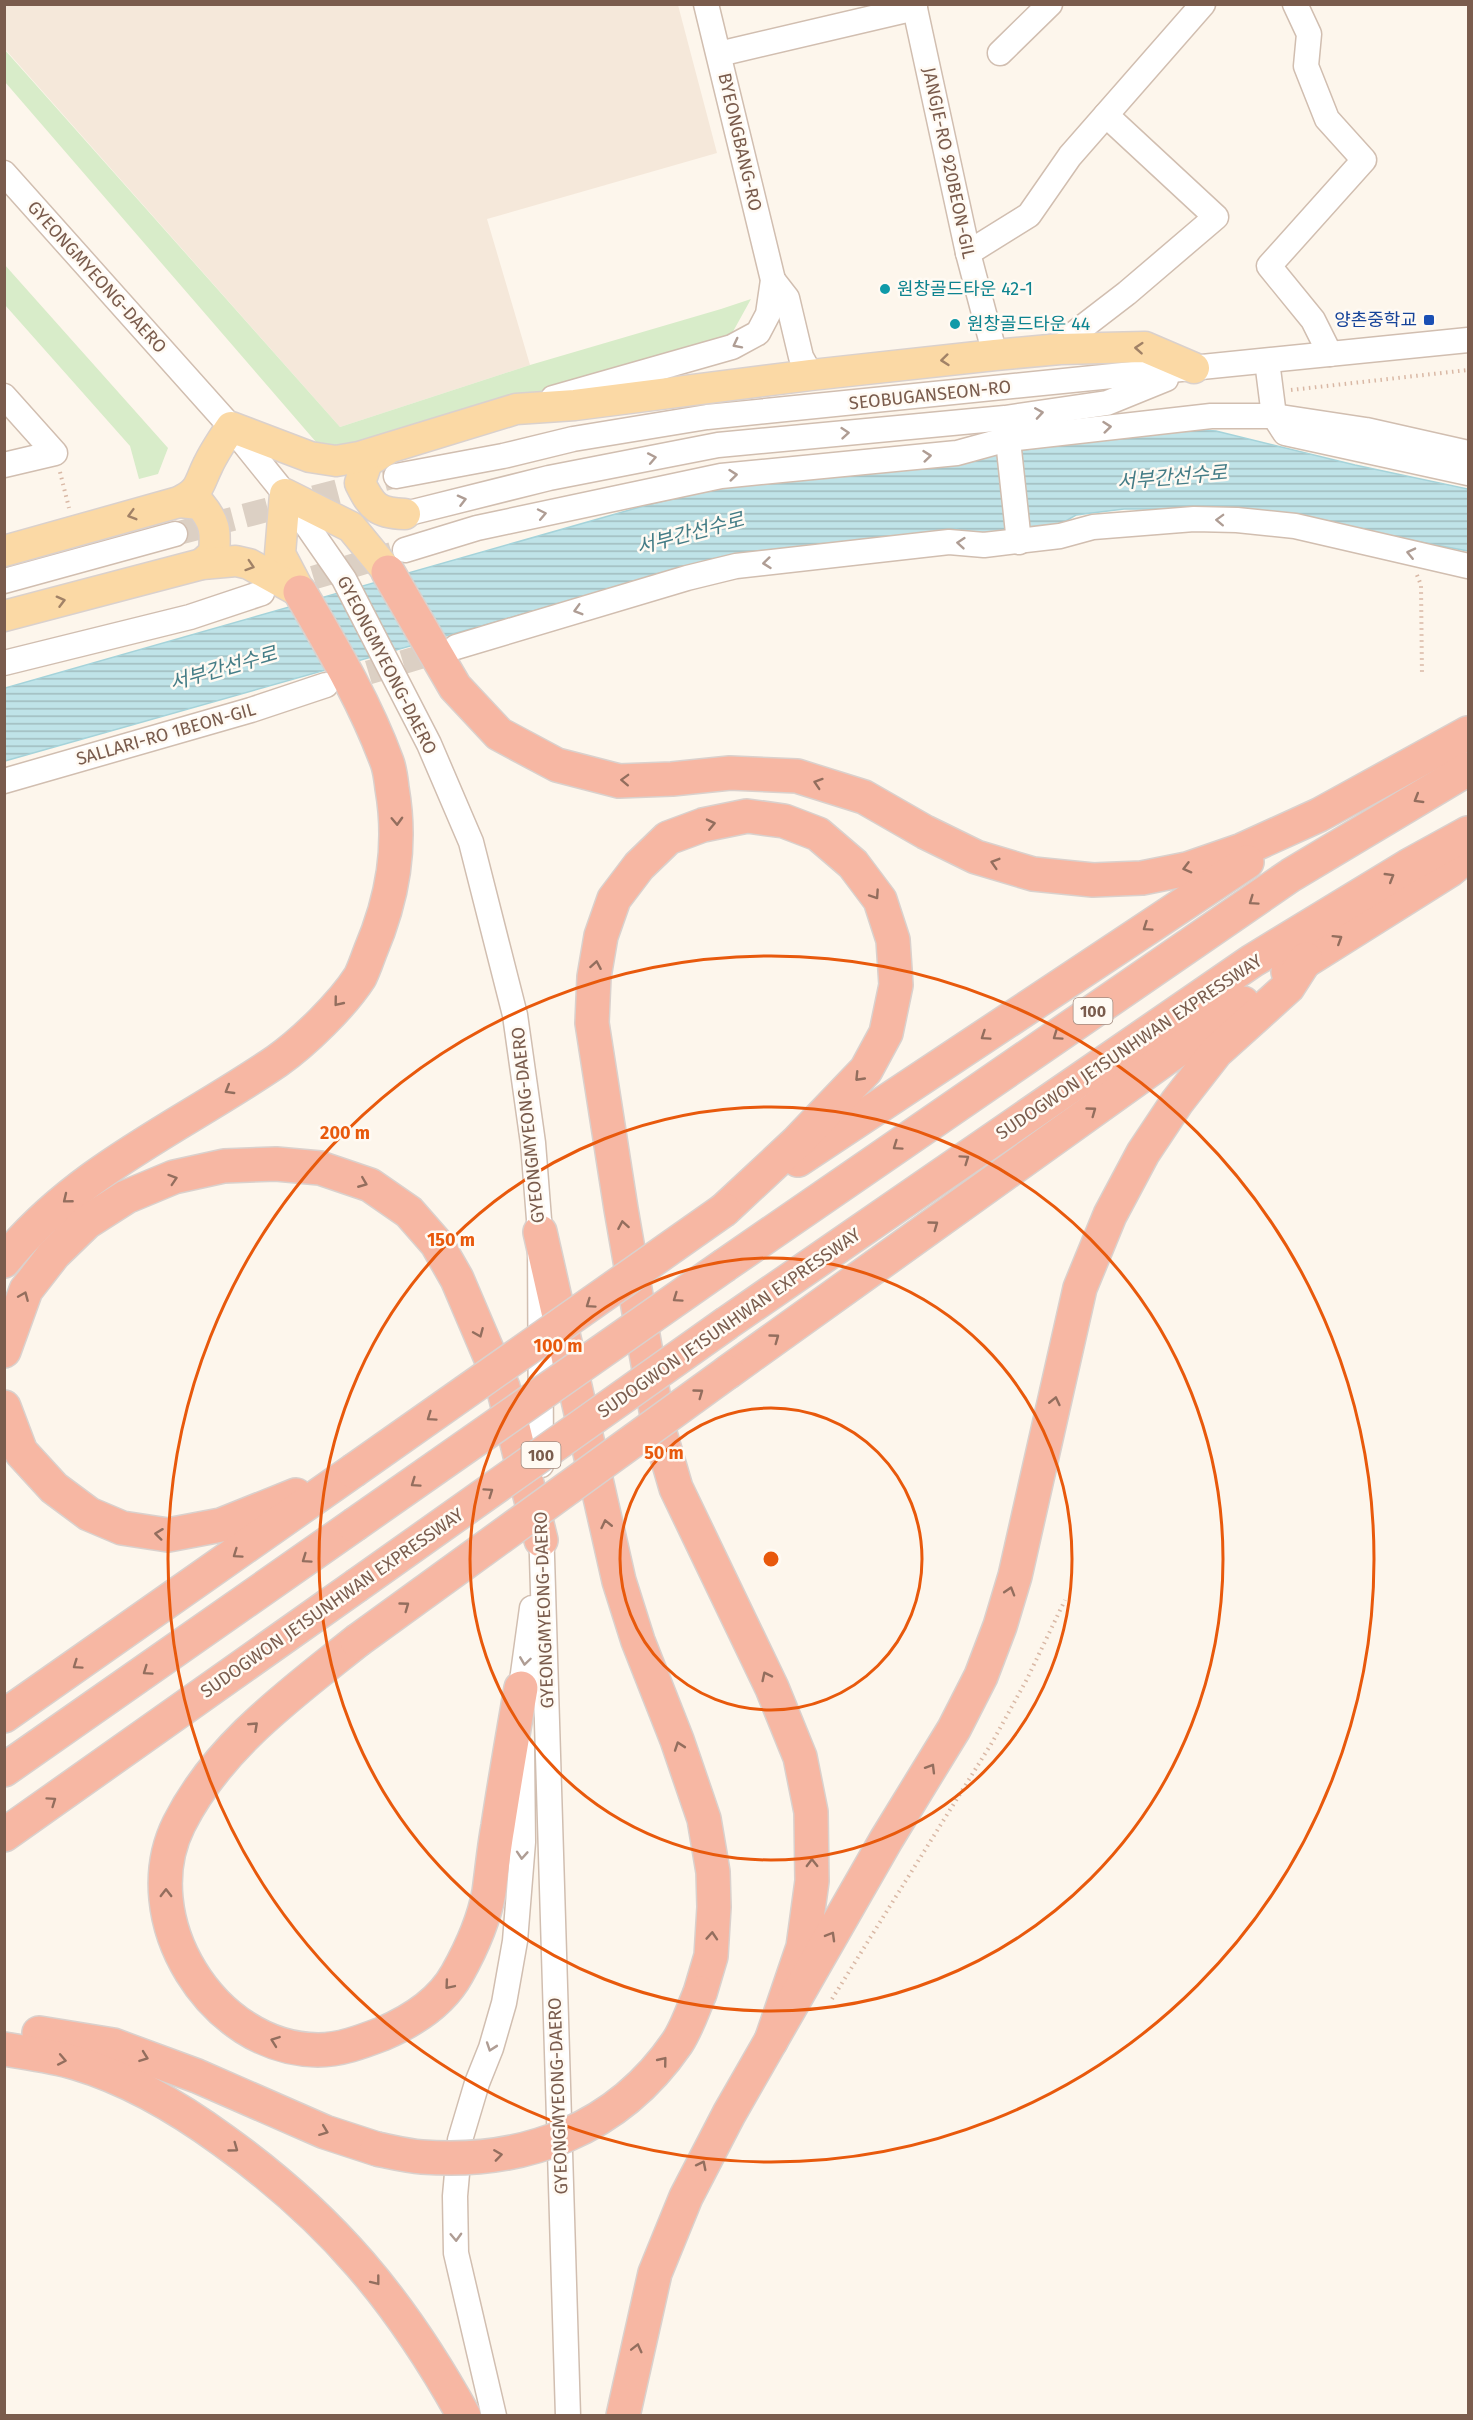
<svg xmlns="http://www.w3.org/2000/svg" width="1473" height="2420" font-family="'Fira Sans','Noto Sans KR',sans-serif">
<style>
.residential{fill:#f5e8da}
.park{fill:#d8ecc9}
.water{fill:url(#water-rules);stroke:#a5d3da;stroke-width:1.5}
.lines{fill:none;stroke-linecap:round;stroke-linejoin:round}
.minor-tunnel{stroke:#dcd0c4;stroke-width:24;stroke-dasharray:24 12;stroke-linecap:butt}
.minor-casing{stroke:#d1beb0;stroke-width:27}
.major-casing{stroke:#dad1cd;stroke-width:33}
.highway-casing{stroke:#dad1cd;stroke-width:36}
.path{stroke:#d9b8a5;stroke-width:4;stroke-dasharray:1.5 4.5;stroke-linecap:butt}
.minor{stroke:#fff;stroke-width:24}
.major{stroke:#fbd9a5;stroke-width:30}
.highway{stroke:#f7b7a3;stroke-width:33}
.highway-bridge-casing{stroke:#dad1cd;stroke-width:36;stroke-linecap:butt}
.highway-bridge{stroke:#f7b7a3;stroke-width:33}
.oneway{stroke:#af9d94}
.oneway2{stroke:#a18267}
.oneway3{stroke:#936e5e}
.ring{fill:none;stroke:#e8590c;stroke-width:3}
.culture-dot{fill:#0f9aa8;stroke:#fffaf3;stroke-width:2}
.transit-dot{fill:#1a4fb4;stroke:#fffaf3;stroke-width:2}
.labels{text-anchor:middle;stroke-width:5;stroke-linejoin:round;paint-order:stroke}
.shield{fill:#fffaf3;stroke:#a28b7f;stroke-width:1.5}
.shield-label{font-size:16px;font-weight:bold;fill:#7a5c4d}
.street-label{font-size:18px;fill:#7a5c4d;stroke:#fffaf3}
.culture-label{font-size:18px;fill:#0d838f;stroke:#fffaf3;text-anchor:start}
.transit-label{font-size:18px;fill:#164399;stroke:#fffaf3;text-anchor:end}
.water-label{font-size:20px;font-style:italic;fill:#437c86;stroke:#fffaf3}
.centre{fill:#e8590c;stroke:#fffaf3;stroke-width:3}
.ring-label{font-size:18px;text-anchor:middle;font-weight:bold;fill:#e8590c;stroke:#fffaf3;stroke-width:5;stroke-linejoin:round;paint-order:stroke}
</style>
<defs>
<pattern id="water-rules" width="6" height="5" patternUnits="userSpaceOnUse" patternTransform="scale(1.5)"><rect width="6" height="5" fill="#bfe3e8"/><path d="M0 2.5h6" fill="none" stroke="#a0bbbe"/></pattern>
</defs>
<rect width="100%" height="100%" fill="#fdf6ec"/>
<!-- residential -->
<polygon class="residential" points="4,5 678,5 717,153 487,219 530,365 340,427 5,49"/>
<!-- park -->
<g class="park">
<polygon points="4,49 340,427 530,365 721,309 751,299 730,337 390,436 343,446 316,442 5,82"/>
<polygon points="4,264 168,448 158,474 139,479 130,446 5,305"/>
</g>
<!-- water -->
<polygon class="water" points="1173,428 1216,431 1355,465 1468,489 1468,551 1245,509 1124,509 1076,515 1052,529 983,534 956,529 747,554 618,587 5,761 5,688 647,505 726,486 943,462"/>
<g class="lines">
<!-- minor-tunnel -->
<g class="minor-tunnel">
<polyline points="175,534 396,476"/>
<polyline points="279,588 392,554"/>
<polyline points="334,683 450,648"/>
</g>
<defs>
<g id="minor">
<polyline points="914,4 968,253 995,355"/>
<polyline points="1295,4 1309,34 1306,66 1327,119 1364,160 1269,266 1313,320 1330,354"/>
<polyline points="1000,53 1050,4"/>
<polyline points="719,54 915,8"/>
<polyline points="4,173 231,427 285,494 344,579 429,744 471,842 515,1015 533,1143 540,1232 541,1465"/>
<polyline points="968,253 1029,215 1070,156 1203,4"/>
<polyline points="773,280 787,298 801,357 811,375"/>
<polyline points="1060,349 1075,333 1127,293 1216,217 1106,115"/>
<polyline points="1267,361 1274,416 1285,433 1468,473"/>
<polyline points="4,396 55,453 4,465"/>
<polyline points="553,398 732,347 758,333 768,314 773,280 706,4"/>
<polyline points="1006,422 1019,542"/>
<polyline points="396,476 503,456 573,439 707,417 1468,340"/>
<polyline points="405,514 549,478 718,445 1005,418 1107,403 1166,379"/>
<polyline points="405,550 477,528 721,476 957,453 1008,439 1211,416 1274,416 1366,430 1468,453"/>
<polyline points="4,581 175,534"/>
<polyline points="456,647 687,578 736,566 949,542 984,545 1060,536 1093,527 1194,519 1237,520 1295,526 1468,566"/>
<polyline points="4,663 190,617 262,593"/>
<polyline points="4,781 251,710 326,685"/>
<polyline points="541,1524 568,2416"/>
<polyline points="521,1705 521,1688 532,1608"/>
<polyline points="494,2416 456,2253 455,2196 460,2140 477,2083 491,2048 504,2003 515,1941 523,1842 522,1748"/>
</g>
<g id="major">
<path d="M 386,450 L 367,462 L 360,483 C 372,507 377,513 405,514"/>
<path d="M 179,502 L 200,504 C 215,522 216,531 214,553 L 202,564"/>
<path d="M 4,551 L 179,502 C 201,491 198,485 208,465 C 214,452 223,439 231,427 L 310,457 L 336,461 L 359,457 L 516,409 L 575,405 L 811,375 L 995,355 L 1060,349 L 1145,347 L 1194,368"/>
<polyline points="300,592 280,554 285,494 351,527 388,572"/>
<polyline points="4,616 202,564 236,561 249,564 300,592"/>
</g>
<g id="highway">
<polyline points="388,572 455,687 499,734 557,765 619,781 672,779 730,773 797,776 864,797 925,832 976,857 1033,874 1093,880 1142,878 1187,869 1242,850 1319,815 1468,733"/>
<polyline points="1288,972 1450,870 1468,855"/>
<polyline points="798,1160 1247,862"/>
<polyline points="724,1210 797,1142 866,1070 886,1033 896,985 893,940 880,900 853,864 818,834 784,821 747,816 703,825 668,838 639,866 614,899 601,936 594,977 592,1023 621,1209 660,1433 676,1488 772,1688 800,1757 811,1812 812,1881 803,1947 771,2041"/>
<polyline points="540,1232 619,1581 638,1641 677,1740 704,1819 713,1872 714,1907 711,1956 700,1993"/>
<path d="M 4,1261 C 77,1170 184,1125 277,1061 C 304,1042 342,1005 360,977 C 364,969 367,960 370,952 C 393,898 402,846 392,788 C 391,780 390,770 387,762 C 365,702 332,647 300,592"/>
<polyline points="725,1265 1291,875 1468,769"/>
<polyline points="727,1323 1252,961 1408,866 1468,833"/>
<polyline points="4,1351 26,1290 54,1254 87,1222 126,1197 174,1177 224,1166 276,1164 320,1168 370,1185 409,1212 437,1244 457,1279 503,1387 541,1540"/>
<polyline points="728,1372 1243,1003"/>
<polyline points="4,1407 21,1452 54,1488 89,1514 122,1528 168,1535 221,1525 296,1495"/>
<path d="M 357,1641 C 291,1694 218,1746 179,1824 C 132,1918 212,2049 318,2050 C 340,2050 361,2042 382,2034 C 412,2021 441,2003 457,1974 C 471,1949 484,1920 489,1892 C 492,1870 494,1848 498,1826 C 505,1780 513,1734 521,1688"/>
<polyline points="4,1716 353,1471"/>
<polyline points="4,1770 354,1525"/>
<polyline points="4,1835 356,1586"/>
<polyline points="39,2033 113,2045 197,2076 325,2132 377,2149"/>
<path d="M 4,2049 C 28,2053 53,2056 76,2063 C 130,2079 179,2108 224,2141 C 331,2218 400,2300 464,2416"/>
<polyline points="623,2416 655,2273 686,2197 729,2114 886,1840 954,1729 981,1676 1000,1626 1015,1576 1080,1288 1110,1215 1143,1153 1177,1102 1216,1052 1288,987 1306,959"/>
</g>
</defs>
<!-- minor casing -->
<use href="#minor" class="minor-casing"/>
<!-- major casing -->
<use href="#major" class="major-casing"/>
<!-- highway casing -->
<use href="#highway" class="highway-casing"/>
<!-- path -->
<g class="path">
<polyline points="1291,390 1468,370"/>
<polyline points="60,472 69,508"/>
<polyline points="1417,575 1421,585 1422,676"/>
<polyline points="832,1999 993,1741 1027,1679 1065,1600"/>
</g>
<!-- minor -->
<use href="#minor" class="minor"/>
<!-- major -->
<use href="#major" class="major"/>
<!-- highway -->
<use href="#highway" class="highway"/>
<defs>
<g id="highway-bridge">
<polyline points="353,1471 724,1210"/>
<polyline points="354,1525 725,1265"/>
<polyline points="356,1586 727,1323"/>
<polyline points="357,1641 728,1372"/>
<path d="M 377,2149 C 392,2152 407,2156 422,2157 C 525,2165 618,2129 677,2043 C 687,2028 693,2009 700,1993"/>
</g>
</defs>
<!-- highway-bridge casing -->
<use href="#highway-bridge" class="highway-bridge-casing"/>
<!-- highway-bridge -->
<use href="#highway-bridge" class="highway-bridge"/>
</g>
<!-- one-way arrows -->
<defs><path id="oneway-chevron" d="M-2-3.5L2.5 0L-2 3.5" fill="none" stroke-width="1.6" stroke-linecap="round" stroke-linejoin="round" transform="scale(1.5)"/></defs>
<g class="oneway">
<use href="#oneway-chevron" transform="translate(737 344) rotate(153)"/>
<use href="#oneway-chevron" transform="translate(1039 413) rotate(-9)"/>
<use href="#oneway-chevron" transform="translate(1107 427) rotate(-6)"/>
<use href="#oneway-chevron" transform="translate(845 433) rotate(-5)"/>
<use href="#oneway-chevron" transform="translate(927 456) rotate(-6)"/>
<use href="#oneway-chevron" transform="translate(652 458) rotate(-11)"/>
<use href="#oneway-chevron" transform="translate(733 475) rotate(-6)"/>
<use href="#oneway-chevron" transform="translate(462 500) rotate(-14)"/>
<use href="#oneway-chevron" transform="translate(542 514) rotate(-12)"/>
<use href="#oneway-chevron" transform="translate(1220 520) rotate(-178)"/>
<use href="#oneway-chevron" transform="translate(961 543) rotate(-175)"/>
<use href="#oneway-chevron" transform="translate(1411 553) rotate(-167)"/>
<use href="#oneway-chevron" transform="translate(767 563) rotate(174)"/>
<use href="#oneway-chevron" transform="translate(578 610) rotate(164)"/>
<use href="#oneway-chevron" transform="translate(525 1661) rotate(98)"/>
<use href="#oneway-chevron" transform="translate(522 1855) rotate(94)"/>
<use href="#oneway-chevron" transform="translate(491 2047) rotate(109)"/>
<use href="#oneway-chevron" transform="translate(456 2237) rotate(88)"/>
</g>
<g class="oneway2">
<use href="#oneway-chevron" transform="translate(1139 348) rotate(-176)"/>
<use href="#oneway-chevron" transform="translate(945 360) rotate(174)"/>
<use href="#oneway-chevron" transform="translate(132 515) rotate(164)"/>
<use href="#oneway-chevron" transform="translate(250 566) rotate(18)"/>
<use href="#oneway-chevron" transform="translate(61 601) rotate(-15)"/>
</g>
<g class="oneway3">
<use href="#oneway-chevron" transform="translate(625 780) rotate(-178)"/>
<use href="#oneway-chevron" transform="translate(818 783) rotate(-162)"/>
<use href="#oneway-chevron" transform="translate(1418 799) rotate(149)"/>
<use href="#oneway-chevron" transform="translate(397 821) rotate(88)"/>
<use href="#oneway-chevron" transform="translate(711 824) rotate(-13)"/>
<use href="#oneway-chevron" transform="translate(995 863) rotate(-163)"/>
<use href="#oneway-chevron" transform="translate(1187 868) rotate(165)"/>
<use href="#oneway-chevron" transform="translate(1390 877) rotate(-31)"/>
<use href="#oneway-chevron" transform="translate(875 895) rotate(56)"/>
<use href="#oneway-chevron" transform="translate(1253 901) rotate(145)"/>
<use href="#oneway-chevron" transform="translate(1147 927) rotate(146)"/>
<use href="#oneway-chevron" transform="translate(1338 939) rotate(-32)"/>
<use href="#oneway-chevron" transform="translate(596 965) rotate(-80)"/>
<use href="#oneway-chevron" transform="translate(338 1002) rotate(129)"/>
<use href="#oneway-chevron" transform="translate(985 1036) rotate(146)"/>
<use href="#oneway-chevron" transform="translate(1057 1036) rotate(145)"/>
<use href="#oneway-chevron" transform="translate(859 1077) rotate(134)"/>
<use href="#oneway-chevron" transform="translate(229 1090) rotate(149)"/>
<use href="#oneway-chevron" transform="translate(1092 1111) rotate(-36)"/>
<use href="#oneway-chevron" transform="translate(897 1146) rotate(145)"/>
<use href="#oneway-chevron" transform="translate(965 1159) rotate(-35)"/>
<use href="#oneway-chevron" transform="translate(173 1179) rotate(-18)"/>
<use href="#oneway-chevron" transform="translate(363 1183) rotate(22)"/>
<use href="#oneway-chevron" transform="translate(67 1199) rotate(141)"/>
<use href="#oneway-chevron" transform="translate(623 1225) rotate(-100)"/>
<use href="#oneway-chevron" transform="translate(934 1225) rotate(-36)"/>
<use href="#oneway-chevron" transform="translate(24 1296) rotate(-67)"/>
<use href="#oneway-chevron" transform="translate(677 1298) rotate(145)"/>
<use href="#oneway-chevron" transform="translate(590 1304) rotate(145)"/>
<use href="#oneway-chevron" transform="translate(479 1333) rotate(67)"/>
<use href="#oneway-chevron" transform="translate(775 1338) rotate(-36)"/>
<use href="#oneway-chevron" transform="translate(699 1393) rotate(-36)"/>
<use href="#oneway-chevron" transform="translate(1055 1401) rotate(-77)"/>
<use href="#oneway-chevron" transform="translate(431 1417) rotate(145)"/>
<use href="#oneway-chevron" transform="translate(415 1483) rotate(145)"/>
<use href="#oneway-chevron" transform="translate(489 1492) rotate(-35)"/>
<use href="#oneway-chevron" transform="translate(606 1524) rotate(-103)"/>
<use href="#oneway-chevron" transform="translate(159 1534) rotate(-173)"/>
<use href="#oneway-chevron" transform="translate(237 1554) rotate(145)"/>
<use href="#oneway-chevron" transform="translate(306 1559) rotate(145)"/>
<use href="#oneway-chevron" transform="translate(1010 1591) rotate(-73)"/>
<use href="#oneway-chevron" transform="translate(405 1606) rotate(-36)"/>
<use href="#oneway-chevron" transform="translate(77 1665) rotate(145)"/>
<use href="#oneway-chevron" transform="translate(147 1671) rotate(145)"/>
<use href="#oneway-chevron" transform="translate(766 1676) rotate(-116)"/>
<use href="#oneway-chevron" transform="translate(254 1726) rotate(-43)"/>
<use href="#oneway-chevron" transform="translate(679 1746) rotate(-109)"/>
<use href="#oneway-chevron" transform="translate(931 1768) rotate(-59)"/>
<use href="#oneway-chevron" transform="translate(52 1801) rotate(-35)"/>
<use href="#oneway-chevron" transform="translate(812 1863) rotate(-91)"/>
<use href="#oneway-chevron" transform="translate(166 1893) rotate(-90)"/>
<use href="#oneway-chevron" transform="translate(712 1936) rotate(-86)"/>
<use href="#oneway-chevron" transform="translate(831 1936) rotate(-60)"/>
<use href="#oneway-chevron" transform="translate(449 1985) rotate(130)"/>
<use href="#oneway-chevron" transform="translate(275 2041) rotate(-160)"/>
<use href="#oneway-chevron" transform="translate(144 2057) rotate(20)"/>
<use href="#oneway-chevron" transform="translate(62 2060) rotate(11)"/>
<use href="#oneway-chevron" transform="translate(663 2061) rotate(-51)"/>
<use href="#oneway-chevron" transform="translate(324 2131) rotate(21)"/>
<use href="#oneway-chevron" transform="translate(234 2148) rotate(36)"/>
<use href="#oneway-chevron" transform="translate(498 2155) rotate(-8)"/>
<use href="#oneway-chevron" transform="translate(702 2165) rotate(-63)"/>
<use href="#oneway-chevron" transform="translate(376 2281) rotate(52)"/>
<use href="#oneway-chevron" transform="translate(637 2348) rotate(-76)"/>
</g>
<!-- distance rings -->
<g class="ring">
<circle cx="771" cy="1559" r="151"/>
<circle cx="771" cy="1559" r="301"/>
<circle cx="771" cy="1559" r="452"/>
<circle cx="771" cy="1559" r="603"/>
</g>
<!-- markers -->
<g class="culture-dot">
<circle cx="885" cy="289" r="6"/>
<circle cx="955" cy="324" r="6"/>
</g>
<rect class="transit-dot" x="1423" y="314" width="12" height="12" rx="3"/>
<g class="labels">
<!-- shield labels -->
<g class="shield">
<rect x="1073.5" y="998" width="39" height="26" rx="4.5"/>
<rect x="521.5" y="1442" width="39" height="26" rx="4.5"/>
</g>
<g class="shield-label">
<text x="1093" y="1017">100</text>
<text x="541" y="1461">100</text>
</g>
<!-- street labels -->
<g class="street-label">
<text transform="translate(740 142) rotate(77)" y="6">BYEONGBANG-RO</text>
<text transform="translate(949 163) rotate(78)" y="6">JANGJE-RO 920BEON-GIL</text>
<text transform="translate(97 277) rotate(48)" y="6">GYEONGMYEONG-DAERO</text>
<text transform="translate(930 395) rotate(-6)" y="6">SEOBUGANSEON-RO</text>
<text transform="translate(387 665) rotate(63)" y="6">GYEONGMYEONG-DAERO</text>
<text transform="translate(166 734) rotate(-16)" y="6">SALLARI-RO 1BEON-GIL</text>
<text transform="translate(1129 1047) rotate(-34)" y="6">SUDOGWON JE1SUNHWAN EXPRESSWAY</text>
<text transform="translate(528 1125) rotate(-96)" y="6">GYEONGMYEONG-DAERO</text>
<text transform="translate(729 1323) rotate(-35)" y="6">SUDOGWON JE1SUNHWAN EXPRESSWAY</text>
<text transform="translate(332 1603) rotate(-35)" y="6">SUDOGWON JE1SUNHWAN EXPRESSWAY</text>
<text transform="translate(544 1610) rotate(-92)" y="6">GYEONGMYEONG-DAERO</text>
<text transform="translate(558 2096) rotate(-92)" y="6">GYEONGMYEONG-DAERO</text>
</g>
<!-- culture labels -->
<g class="culture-label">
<text x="897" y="295">원창골드타운 42-1</text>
<text x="967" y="330">원창골드타운 44</text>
</g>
<!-- transit labels -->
<g class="transit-label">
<text x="1417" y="326">양촌중학교</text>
</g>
<!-- water labels -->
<g class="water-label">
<text transform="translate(1172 477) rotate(-5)" y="7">서부간선수로</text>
<text transform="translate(690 533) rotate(-15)" y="7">서부간선수로</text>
<text transform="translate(223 668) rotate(-16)" y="7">서부간선수로</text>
</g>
</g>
<circle cx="771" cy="1559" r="9" class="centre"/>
<g class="ring-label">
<text x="345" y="1139">200 m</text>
<text x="451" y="1246">150 m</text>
<text x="558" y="1352">100 m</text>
<text x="664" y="1459">50 m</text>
</g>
<!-- border -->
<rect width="1473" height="2420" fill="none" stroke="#7a5c4d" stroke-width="12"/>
</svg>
